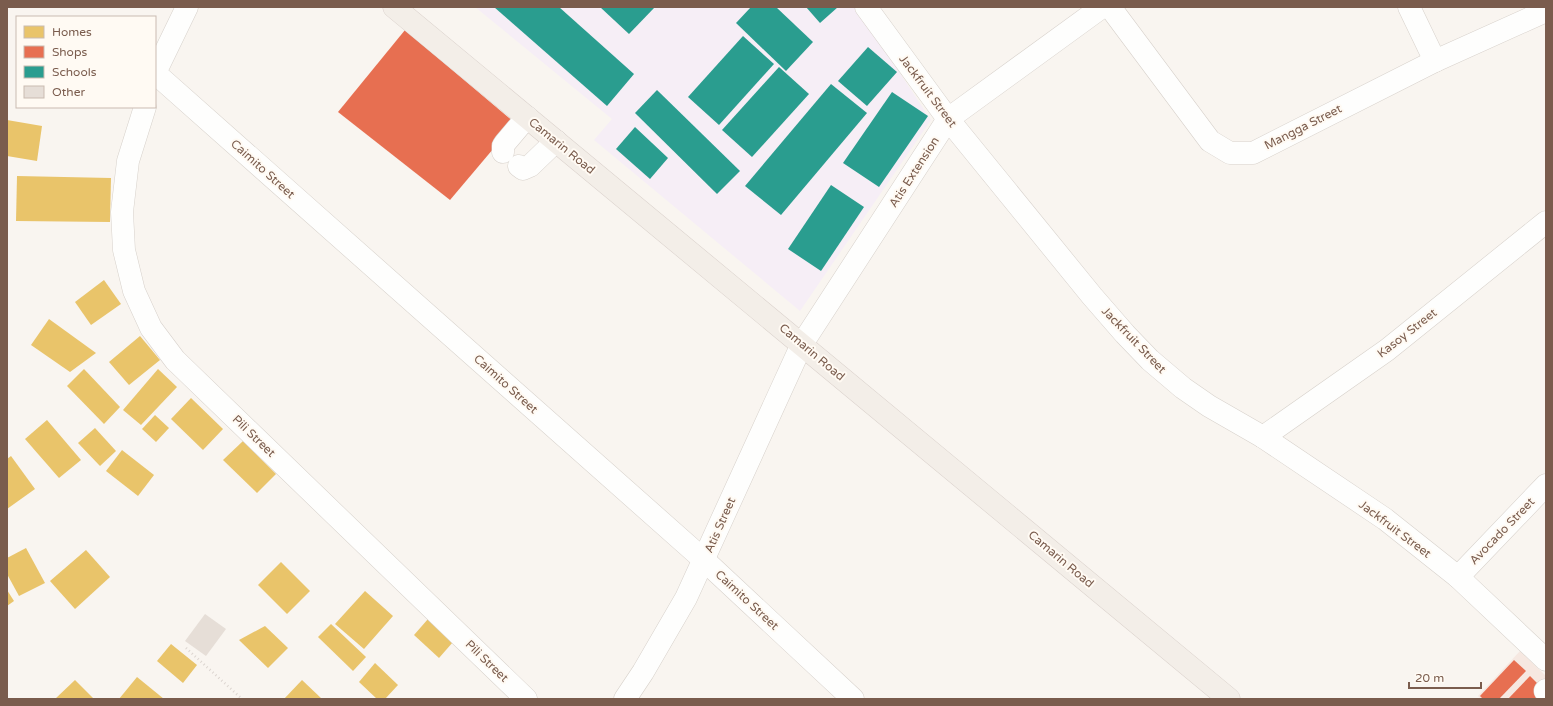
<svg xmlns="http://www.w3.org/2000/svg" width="1553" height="706" font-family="'Varela Round',sans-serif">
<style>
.commercial{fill:#f6e8e1}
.education{fill:#f6eef6}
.homes{fill:#e9c46a}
.shops{fill:#e76f51}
.schools{fill:#2a9d8f}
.building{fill:#e6ded7}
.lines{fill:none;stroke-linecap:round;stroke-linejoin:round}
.minor-casing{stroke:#d7d1cb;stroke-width:23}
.major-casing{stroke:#dad1cc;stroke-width:23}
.path{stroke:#dcd5d0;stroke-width:2.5;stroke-dasharray:1 3;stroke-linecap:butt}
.minor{stroke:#fefefd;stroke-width:22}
.major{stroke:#f3eee8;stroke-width:22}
.labels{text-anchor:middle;stroke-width:4;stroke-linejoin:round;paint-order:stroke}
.street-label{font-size:12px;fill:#7a5c4d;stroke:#fffaf3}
</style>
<rect width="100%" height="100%" fill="#f9f5f0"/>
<!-- commercial -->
<polygon class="commercial" points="1520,651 1546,676 1546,699 1481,699 1478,696"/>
<!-- education -->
<polygon class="education" points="475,7 854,7 872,31 931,120 800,311 594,140 612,119"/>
<!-- homes -->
<g class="homes">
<polygon points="7,120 42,126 37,161 7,156"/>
<polygon points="17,176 111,178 110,222 16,221"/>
<polygon points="104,280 121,304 91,325 75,302"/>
<polygon points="49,319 96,353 70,372 31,345"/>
<polygon points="140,336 160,360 129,385 109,362"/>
<polygon points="84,369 120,407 104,424 67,386"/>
<polygon points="158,369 177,387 141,425 123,410"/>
<polygon points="191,398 223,429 203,450 171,419"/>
<polygon points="155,415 169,428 156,442 142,429"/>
<polygon points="47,420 81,460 59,478 25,439"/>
<polygon points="95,428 116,451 100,466 78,443"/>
<polygon points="243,441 276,474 257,493 223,460"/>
<polygon points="122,450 154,475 138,496 106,471"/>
<polygon points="11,456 35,489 7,509 7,459"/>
<polygon points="26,548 45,583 19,596 7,574 7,558"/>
<polygon points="86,550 110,577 75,609 50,581"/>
<polygon points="281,562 310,591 287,614 258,585"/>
<polygon points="7,590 14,601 7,606"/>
<polygon points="365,591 393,616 364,649 335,624"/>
<polygon points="428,619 453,642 439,658 414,635"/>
<polygon points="331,624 366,657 353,671 318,637"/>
<polygon points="265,626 288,648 268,668 239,640"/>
<polygon points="171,644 197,665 183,683 157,661"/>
<polygon points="375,663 398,685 385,699 377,699 359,682"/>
<polygon points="137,677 164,699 119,699"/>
<polygon points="75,680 94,699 55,699"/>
<polygon points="302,680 322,699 284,699"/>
</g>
<!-- shops -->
<g class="shops">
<polygon points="405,30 515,123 450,200 338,112"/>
<polygon points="1514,660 1526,671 1499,699 1483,699 1480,696"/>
<polygon points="1530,676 1546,692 1546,699 1508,699"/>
</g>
<!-- schools -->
<g class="schools">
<polygon points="494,7 559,7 634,74 607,106"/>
<polygon points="600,7 655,7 629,34"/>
<polygon points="751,7 776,7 813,42 786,71 736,23"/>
<polygon points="806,7 838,7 820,23"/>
<polygon points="743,36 774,64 719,125 688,97"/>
<polygon points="868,47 897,72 867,106 838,81"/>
<polygon points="779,67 809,94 752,157 722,130"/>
<polygon points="831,84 867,113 781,215 745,186"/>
<polygon points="657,90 740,171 717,194 635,113"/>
<polygon points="892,92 928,116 879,187 843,163"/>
<polygon points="635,127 668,158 650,179 616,149"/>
<polygon points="831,185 864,207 821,271 788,249"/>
</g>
<!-- building -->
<polygon class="building" points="205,614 226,629 206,656 185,641"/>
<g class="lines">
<defs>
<g id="minor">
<polyline points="187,7 155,73 704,560 853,699"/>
<polyline points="866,7 948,119 1092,296 1125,334 1150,360 1183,388 1209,406 1263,437 1385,519 1458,577 1546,660"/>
<polyline points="1110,7 1210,141 1230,153 1253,153 1435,61 1546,11"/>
<polyline points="1409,7 1435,61"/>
<polyline points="145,107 128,161 122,212 124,250 134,291 151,328 175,360 526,699"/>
<polyline points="503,152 503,146 505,143 527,117"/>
<polyline points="519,166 523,169 530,166 556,141"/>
<polyline points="1263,437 1387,350 1546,222"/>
<polyline points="1458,577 1546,485"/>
<polyline points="1545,691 1546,690"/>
<polyline points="625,699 643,672 686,598 802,344 948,119 1102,7"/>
</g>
<polyline id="major" points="394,7 1229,699"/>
</defs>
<!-- minor casing -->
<use href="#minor" class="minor-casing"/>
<!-- major casing -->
<use href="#major" class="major-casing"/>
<!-- path -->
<polyline class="path" points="186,648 242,699"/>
<!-- minor -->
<use href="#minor" class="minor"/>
<!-- major -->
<use href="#major" class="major"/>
</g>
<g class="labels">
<!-- street labels -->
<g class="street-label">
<text transform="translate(928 91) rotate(53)" y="4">Jackfruit Street</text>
<text transform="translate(1303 127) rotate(-27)" y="4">Mangga Street</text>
<text transform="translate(562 146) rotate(39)" y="4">Camarin Road</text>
<text transform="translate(263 169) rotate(42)" y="4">Caimito Street</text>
<text transform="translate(914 172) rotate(-57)" y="4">Atis Extension</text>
<text transform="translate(1407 333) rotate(-38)" y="4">Kasoy Street</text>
<text transform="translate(1134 340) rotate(46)" y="4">Jackfruit Street</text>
<text transform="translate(812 352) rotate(40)" y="4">Camarin Road</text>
<text transform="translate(506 384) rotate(42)" y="4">Caimito Street</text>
<text transform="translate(254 436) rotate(44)" y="4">Pili Street</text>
<text transform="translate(720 525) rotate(-66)" y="4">Atis Street</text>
<text transform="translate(1395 529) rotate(37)" y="4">Jackfruit Street</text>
<text transform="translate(1502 531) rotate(-46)" y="4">Avocado Street</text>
<text transform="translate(1061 559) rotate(40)" y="4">Camarin Road</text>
<text transform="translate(747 600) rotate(43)" y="4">Caimito Street</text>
<text transform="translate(487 661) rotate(44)" y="4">Pili Street</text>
</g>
</g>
<!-- border -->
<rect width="1553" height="706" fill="none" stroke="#7a5c4d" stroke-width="16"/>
<!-- legend -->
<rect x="16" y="16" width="140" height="92" fill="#fffaf3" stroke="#cabbb1"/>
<rect x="24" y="26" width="20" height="12" fill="#e9c46a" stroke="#cabbb1"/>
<text x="52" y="36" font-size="12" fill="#7a5c4d">Homes</text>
<rect x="24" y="46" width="20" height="12" fill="#e76f51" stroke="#cabbb1"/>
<text x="52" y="56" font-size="12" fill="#7a5c4d">Shops</text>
<rect x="24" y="66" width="20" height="12" fill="#2a9d8f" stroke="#cabbb1"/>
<text x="52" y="76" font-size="12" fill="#7a5c4d">Schools</text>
<rect x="24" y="86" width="20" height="12" fill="#e6ded7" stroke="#cabbb1"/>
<text x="52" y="96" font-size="12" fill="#7a5c4d">Other</text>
<!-- scale -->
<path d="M1409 682v6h72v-6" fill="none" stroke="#7a5c4d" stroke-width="2"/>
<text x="1415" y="682" font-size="12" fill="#7a5c4d" stroke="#fffaf3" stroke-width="3" paint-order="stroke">20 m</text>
</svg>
